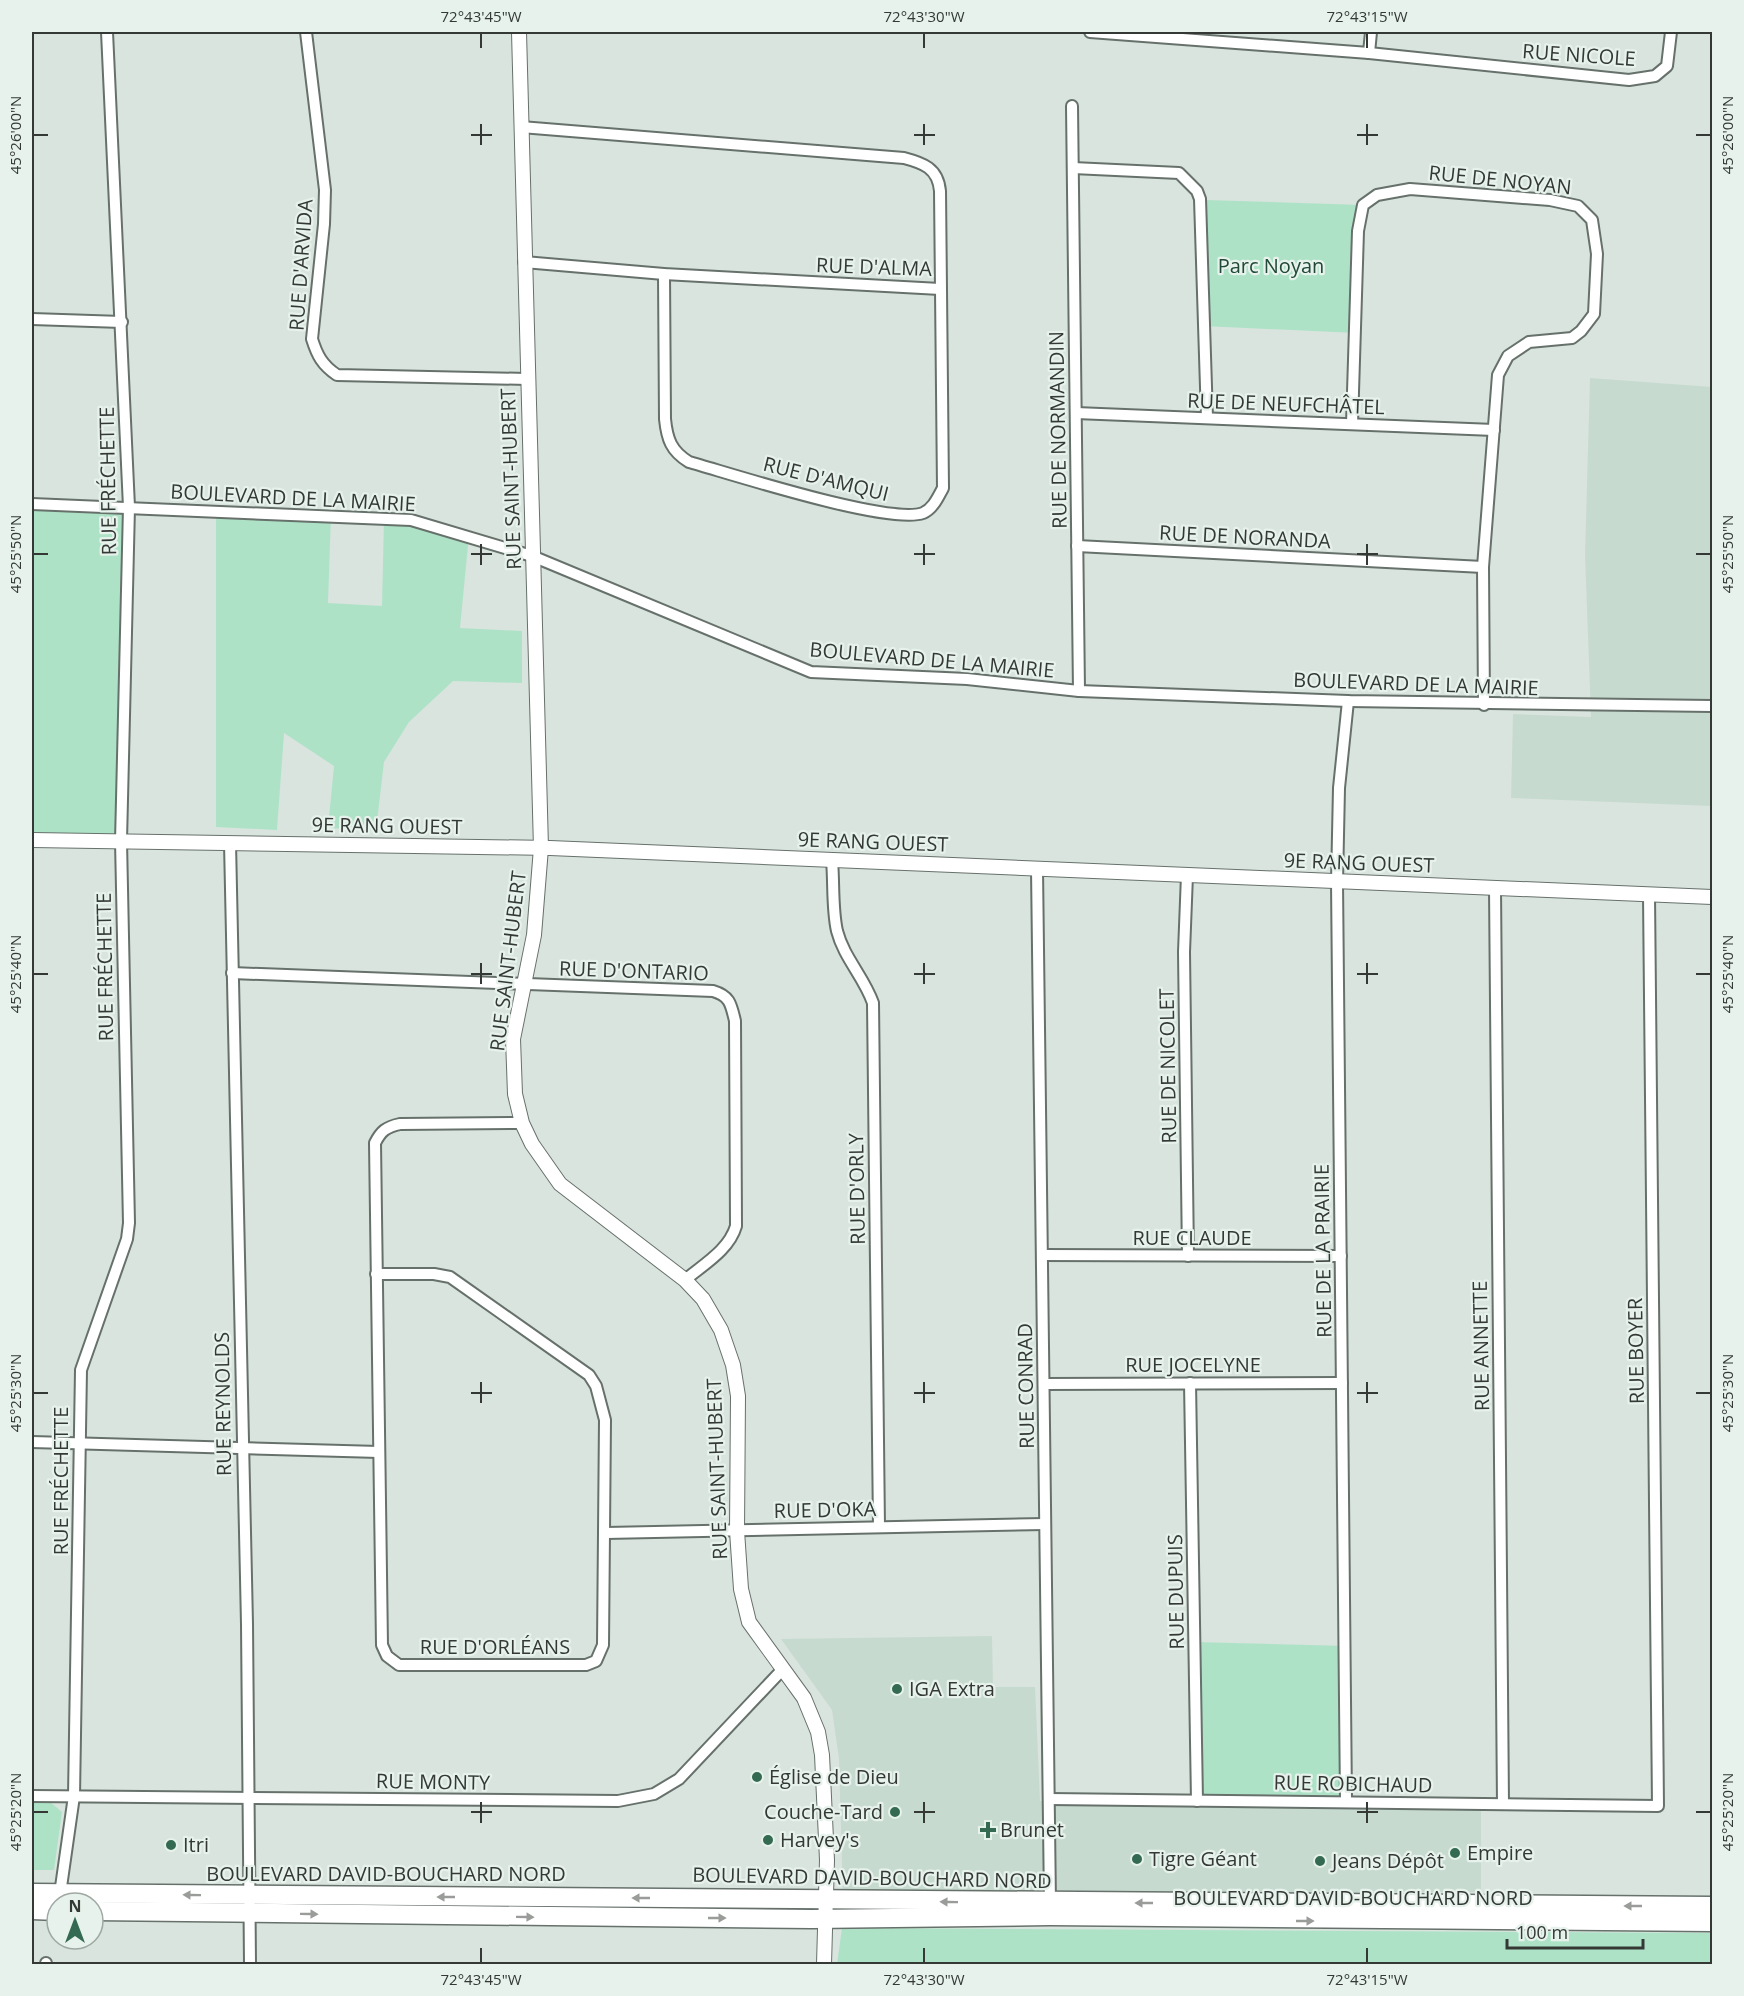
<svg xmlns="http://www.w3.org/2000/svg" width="1744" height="1996" font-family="'Open Sans',sans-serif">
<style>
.built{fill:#c7dad0}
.green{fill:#aee2c7}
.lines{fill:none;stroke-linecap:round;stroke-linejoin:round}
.minor-casing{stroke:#67716b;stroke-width:14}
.tertiary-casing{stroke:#67716b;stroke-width:16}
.trunk-casing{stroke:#67716b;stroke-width:21}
.minor{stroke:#fff;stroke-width:10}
.tertiary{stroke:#fff;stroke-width:14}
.trunk{stroke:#fff;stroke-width:18}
.oneway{fill:#9a9c9a}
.ticks{fill:none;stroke:#343936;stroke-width:2}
.poi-dot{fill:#336a51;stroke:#e6f2eb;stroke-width:2}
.labels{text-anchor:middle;stroke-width:4.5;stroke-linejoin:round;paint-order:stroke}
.street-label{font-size:20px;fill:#343936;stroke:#e6f2eb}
.park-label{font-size:20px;fill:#214937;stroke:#e6f2eb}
.poi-label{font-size:20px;fill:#343936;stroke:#e6f2eb;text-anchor:start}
.neatline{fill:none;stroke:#343936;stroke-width:2}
.ticks-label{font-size:15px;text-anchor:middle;fill:#343936}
</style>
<rect width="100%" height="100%" fill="#d9e4de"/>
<!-- built -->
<g class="built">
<polygon points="1590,378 1712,387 1712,806 1511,798 1513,714 1591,717 1585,555"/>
<polygon points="992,1636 993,1687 1035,1687 1040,1801 1481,1809 1481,1892 843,1899 839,1759 832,1710 781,1639"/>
</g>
<!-- green -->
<g class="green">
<polygon points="1206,200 1362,205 1356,333 1203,326"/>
<polygon points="32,504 129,507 121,841 32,832"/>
<polygon points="216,513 331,515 328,603 382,606 384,518 469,535 460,628 522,631 522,683 453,681 409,722 384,762 376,830 328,828 334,766 284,733 277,830 216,827"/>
<polygon points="1195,1642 1349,1646 1352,1799 1197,1795"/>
<polygon points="32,1799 50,1802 62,1812 54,1870 32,1870"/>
<polygon points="842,1928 1712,1933 1712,1964 837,1964"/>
</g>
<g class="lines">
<defs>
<g id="minor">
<path d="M 306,32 L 325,190 L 324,224 L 312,339 C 317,355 322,365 337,375 L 527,379"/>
<polyline points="1090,32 1369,53 1629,80 1655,76 1667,66 1671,32"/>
<polyline points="1369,53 1371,32"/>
<polyline points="1072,106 1079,691"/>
<path d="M 521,127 L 904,158 C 923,163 938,168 940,191 L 943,488 C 938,497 933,509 923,513 C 889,525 732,474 689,462 C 671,451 667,439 665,419 L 664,274"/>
<polyline points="1073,168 1179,173 1197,191 1200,199 1207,418"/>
<polyline points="524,262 664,274 940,289"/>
<polyline points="32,319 122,322"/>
<polyline points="1076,413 1494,430"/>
<polyline points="1352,424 1358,231 1363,205 1377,195 1410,189 1550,200 1578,206 1592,220 1597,254 1594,314 1581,331 1572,338 1529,342 1508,356 1498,375 1483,567 1484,705"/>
<polyline points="32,504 411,520 532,556 811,672 967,679 1079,691 1348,701 1712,706"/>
<polyline points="1077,546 1483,567"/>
<polyline points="230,843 247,1624 250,1964"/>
<path d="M 832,860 C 834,883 832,909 837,931 C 844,958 864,977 873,1003 L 879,1527"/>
<polyline points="1037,869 1050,1903"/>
<polyline points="1187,875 1184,952 1188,1256"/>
<polyline points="1495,888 1503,1804"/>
<path d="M 232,973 L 713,991 C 730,996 731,1004 735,1021 L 736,1226 C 729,1250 704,1264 685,1280"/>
<polyline points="1042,1255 1341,1256"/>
<path d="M 376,1274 L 434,1274 L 450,1277 L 589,1375 L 596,1386 L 605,1420 L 603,1645 L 596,1661 L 586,1665 L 399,1665 L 387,1656 L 382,1645 L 375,1143 C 381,1131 386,1127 400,1124 L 522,1123"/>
<polyline points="1190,1383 1197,1801"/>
<polyline points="1044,1384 1342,1383"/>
<polyline points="32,1442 379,1452"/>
<polyline points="606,1533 1045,1524"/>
<polyline points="32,1796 618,1801 654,1794 679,1779 783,1669"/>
<polyline points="1049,1799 1658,1806 1649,895"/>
<polyline points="1346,1802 1337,882 1339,788 1348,701"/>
<polyline points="60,1894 74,1796 81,1370 127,1239 129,1223 121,841 129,507 107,32"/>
<polyline points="46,1964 46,1963"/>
</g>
<g id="tertiary">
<polyline points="519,32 541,848 534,935 513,1039 515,1094 522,1123 532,1144 560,1184 685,1280 703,1299 721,1330 733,1365 738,1396 737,1531 741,1589 749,1622 804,1698 818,1732 822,1755 827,1860 824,1964"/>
<polyline points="32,840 550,848 1712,897"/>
</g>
<g id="trunk">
<polyline points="32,1893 1712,1906"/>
<polyline points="32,1910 57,1911"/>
<polyline points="93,1911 812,1919 1050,1916 1712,1922"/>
</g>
</defs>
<!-- minor casing -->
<use href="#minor" class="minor-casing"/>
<!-- tertiary casing -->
<use href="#tertiary" class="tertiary-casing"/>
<!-- trunk casing -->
<use href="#trunk" class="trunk-casing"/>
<!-- minor -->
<use href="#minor" class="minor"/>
<!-- tertiary -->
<use href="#tertiary" class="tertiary"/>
<!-- trunk -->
<use href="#trunk" class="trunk"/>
</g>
<!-- one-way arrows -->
<defs><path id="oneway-solid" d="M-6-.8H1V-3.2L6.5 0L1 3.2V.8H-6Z" transform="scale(1.5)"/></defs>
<g class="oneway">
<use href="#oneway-solid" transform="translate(192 1895) rotate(-179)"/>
<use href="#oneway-solid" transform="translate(446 1897) rotate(-180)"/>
<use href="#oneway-solid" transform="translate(641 1898) rotate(-180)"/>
<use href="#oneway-solid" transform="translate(949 1902) rotate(-179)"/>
<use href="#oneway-solid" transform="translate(1144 1903) rotate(-180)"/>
<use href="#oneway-solid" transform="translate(1633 1906) rotate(-180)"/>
<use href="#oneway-solid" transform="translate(309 1914) rotate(1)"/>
<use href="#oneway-solid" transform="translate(525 1917) rotate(1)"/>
<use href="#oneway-solid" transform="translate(717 1918)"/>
<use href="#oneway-solid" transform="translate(1305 1921)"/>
</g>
<!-- ticks -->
<path class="ticks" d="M 481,33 L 481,48M 924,33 L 924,48M 1367,33 L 1367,48M 481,124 L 481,145M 924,124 L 924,145M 1367,124 L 1367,145M 33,135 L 48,135M 471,135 L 492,135M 914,135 L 935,135M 1357,135 L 1378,135M 1696,135 L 1711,135M 481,544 L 481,565M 924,544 L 924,565M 1367,544 L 1367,565M 33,554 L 48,554M 471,554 L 492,554M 914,554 L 935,554M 1357,554 L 1378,554M 1696,554 L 1711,554M 481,963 L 481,984M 924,963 L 924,984M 1367,963 L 1367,984M 33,974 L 48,974M 471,974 L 492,974M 914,974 L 935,974M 1357,974 L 1378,974M 1696,974 L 1711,974M 481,1382 L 481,1403M 924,1382 L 924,1403M 1367,1382 L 1367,1403M 33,1393 L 48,1393M 471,1393 L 492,1393M 914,1393 L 935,1393M 1357,1393 L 1378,1393M 1696,1393 L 1711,1393M 481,1802 L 481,1823M 924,1802 L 924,1823M 1367,1802 L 1367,1823M 33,1812 L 48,1812M 471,1812 L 492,1812M 914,1812 L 935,1812M 1357,1812 L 1378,1812M 1696,1812 L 1711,1812M 481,1948 L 481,1963M 924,1948 L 924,1963M 1367,1948 L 1367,1963"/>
<!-- markers -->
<g class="poi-dot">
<circle cx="897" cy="1689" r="6"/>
<circle cx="757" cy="1777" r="6"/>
<circle cx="895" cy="1812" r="6"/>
<path d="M985 1821h6v6h6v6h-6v6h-6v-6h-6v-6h6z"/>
<circle cx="768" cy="1840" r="6"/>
<circle cx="171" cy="1845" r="6"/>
<circle cx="1455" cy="1853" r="6"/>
<circle cx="1137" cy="1859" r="6"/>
<circle cx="1320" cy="1861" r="6"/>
</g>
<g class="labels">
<!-- street labels -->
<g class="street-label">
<text transform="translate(1579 55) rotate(4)" y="7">RUE NICOLE</text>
<text transform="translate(1500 180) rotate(6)" y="7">RUE DE NOYAN</text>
<text transform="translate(301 265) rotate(-86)" y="7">RUE D'ARVIDA</text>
<text transform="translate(874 267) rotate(2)" y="7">RUE D'ALMA</text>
<text transform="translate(1286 404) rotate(2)" y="7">RUE DE NEUFCHÂTEL</text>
<text transform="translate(1058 430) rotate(-91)" y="7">RUE DE NORMANDIN</text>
<text transform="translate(511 479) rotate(-92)" y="7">RUE SAINT-HUBERT</text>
<text transform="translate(826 479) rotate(14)" y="7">RUE D'AMQUI</text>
<text transform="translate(108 481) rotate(-91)" y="7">RUE FRÉCHETTE</text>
<text transform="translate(293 498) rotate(3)" y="7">BOULEVARD DE LA MAIRIE</text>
<text transform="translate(1245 537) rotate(3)" y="7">RUE DE NORANDA</text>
<text transform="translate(932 660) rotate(5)" y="7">BOULEVARD DE LA MAIRIE</text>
<text transform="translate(1416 684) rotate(2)" y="7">BOULEVARD DE LA MAIRIE</text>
<text transform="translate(387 826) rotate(1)" y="7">9E RANG OUEST</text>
<text transform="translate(873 842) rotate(2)" y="7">9E RANG OUEST</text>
<text transform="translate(1359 863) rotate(2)" y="7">9E RANG OUEST</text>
<text transform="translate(508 961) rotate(-83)" y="7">RUE SAINT-HUBERT</text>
<text transform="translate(105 967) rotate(-91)" y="7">RUE FRÉCHETTE</text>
<text transform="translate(634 971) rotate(2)" y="7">RUE D'ONTARIO</text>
<text transform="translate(1168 1066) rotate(-91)" y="7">RUE DE NICOLET</text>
<text transform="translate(857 1189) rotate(-91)" y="7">RUE D'ORLY</text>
<text x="1192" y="1245">RUE CLAUDE</text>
<text transform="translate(1323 1251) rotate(-91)" y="7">RUE DE LA PRAIRIE</text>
<text transform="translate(1481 1346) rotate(-91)" y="7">RUE ANNETTE</text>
<text transform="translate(1636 1351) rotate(-91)" y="7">RUE BOYER</text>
<text x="1193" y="1372">RUE JOCELYNE</text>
<text transform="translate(1026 1386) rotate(-91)" y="7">RUE CONRAD</text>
<text transform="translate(223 1404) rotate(-91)" y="7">RUE REYNOLDS</text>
<text transform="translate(717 1469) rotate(-92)" y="7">RUE SAINT-HUBERT</text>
<text transform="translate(61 1481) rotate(-90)" y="7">RUE FRÉCHETTE</text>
<text transform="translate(825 1510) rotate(-1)" y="7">RUE D'OKA</text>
<text transform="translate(1176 1592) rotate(-91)" y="7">RUE DUPUIS</text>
<text x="495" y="1654">RUE D'ORLÉANS</text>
<text transform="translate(433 1782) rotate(1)" y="7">RUE MONTY</text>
<text transform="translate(1353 1784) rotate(1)" y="7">RUE ROBICHAUD</text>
<text x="386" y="1881">BOULEVARD DAVID-BOUCHARD NORD</text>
<text transform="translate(872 1878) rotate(1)" y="7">BOULEVARD DAVID-BOUCHARD NORD</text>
<text x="1353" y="1905">BOULEVARD DAVID-BOUCHARD NORD</text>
</g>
<!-- park labels -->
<g class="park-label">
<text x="1271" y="273">Parc Noyan</text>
</g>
<!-- poi labels -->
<g class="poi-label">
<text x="909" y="1696">IGA Extra</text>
<text x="769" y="1784">Église de Dieu</text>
<text x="883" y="1819" text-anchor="end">Couche-Tard</text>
<text x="1000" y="1837">Brunet</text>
<text x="780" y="1847">Harvey's</text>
<text x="183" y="1852">Itri</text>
<text x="1467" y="1860">Empire</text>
<text x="1149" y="1866">Tigre Géant</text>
<text x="1332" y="1868">Jeans Dépôt</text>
</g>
</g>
<!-- border -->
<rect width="1744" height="1996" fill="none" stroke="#e6f2eb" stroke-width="66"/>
<!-- north arrow -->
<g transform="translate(75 1921)"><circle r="28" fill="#e6f2eb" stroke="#9fa8a3" stroke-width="1.5"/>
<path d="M0-4.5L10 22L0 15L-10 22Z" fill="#336a51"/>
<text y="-9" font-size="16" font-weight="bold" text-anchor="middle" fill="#343936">N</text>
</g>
<!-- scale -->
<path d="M1507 1939v9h136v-9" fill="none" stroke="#343936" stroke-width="3"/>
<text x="1516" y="1939" font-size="18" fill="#343936" stroke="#e6f2eb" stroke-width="4.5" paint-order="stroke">100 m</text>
<rect x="33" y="33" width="1678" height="1930" class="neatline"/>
<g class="ticks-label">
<text x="481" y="22">72°43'45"W</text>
<text x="924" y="22">72°43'30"W</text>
<text x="1367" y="22">72°43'15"W</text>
<text transform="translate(16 135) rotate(-90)" y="5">45°26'00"N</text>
<text transform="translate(1728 135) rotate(-90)" y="5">45°26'00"N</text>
<text transform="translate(16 554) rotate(-90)" y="5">45°25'50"N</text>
<text transform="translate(1728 554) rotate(-90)" y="5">45°25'50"N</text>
<text transform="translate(16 974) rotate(-90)" y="5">45°25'40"N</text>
<text transform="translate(1728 974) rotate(-90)" y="5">45°25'40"N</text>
<text transform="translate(16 1393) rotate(-90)" y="5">45°25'30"N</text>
<text transform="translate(1728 1393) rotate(-90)" y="5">45°25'30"N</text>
<text transform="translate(16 1812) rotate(-90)" y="5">45°25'20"N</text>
<text transform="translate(1728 1812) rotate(-90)" y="5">45°25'20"N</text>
<text x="481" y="1985">72°43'45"W</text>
<text x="924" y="1985">72°43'30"W</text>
<text x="1367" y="1985">72°43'15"W</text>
</g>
</svg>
